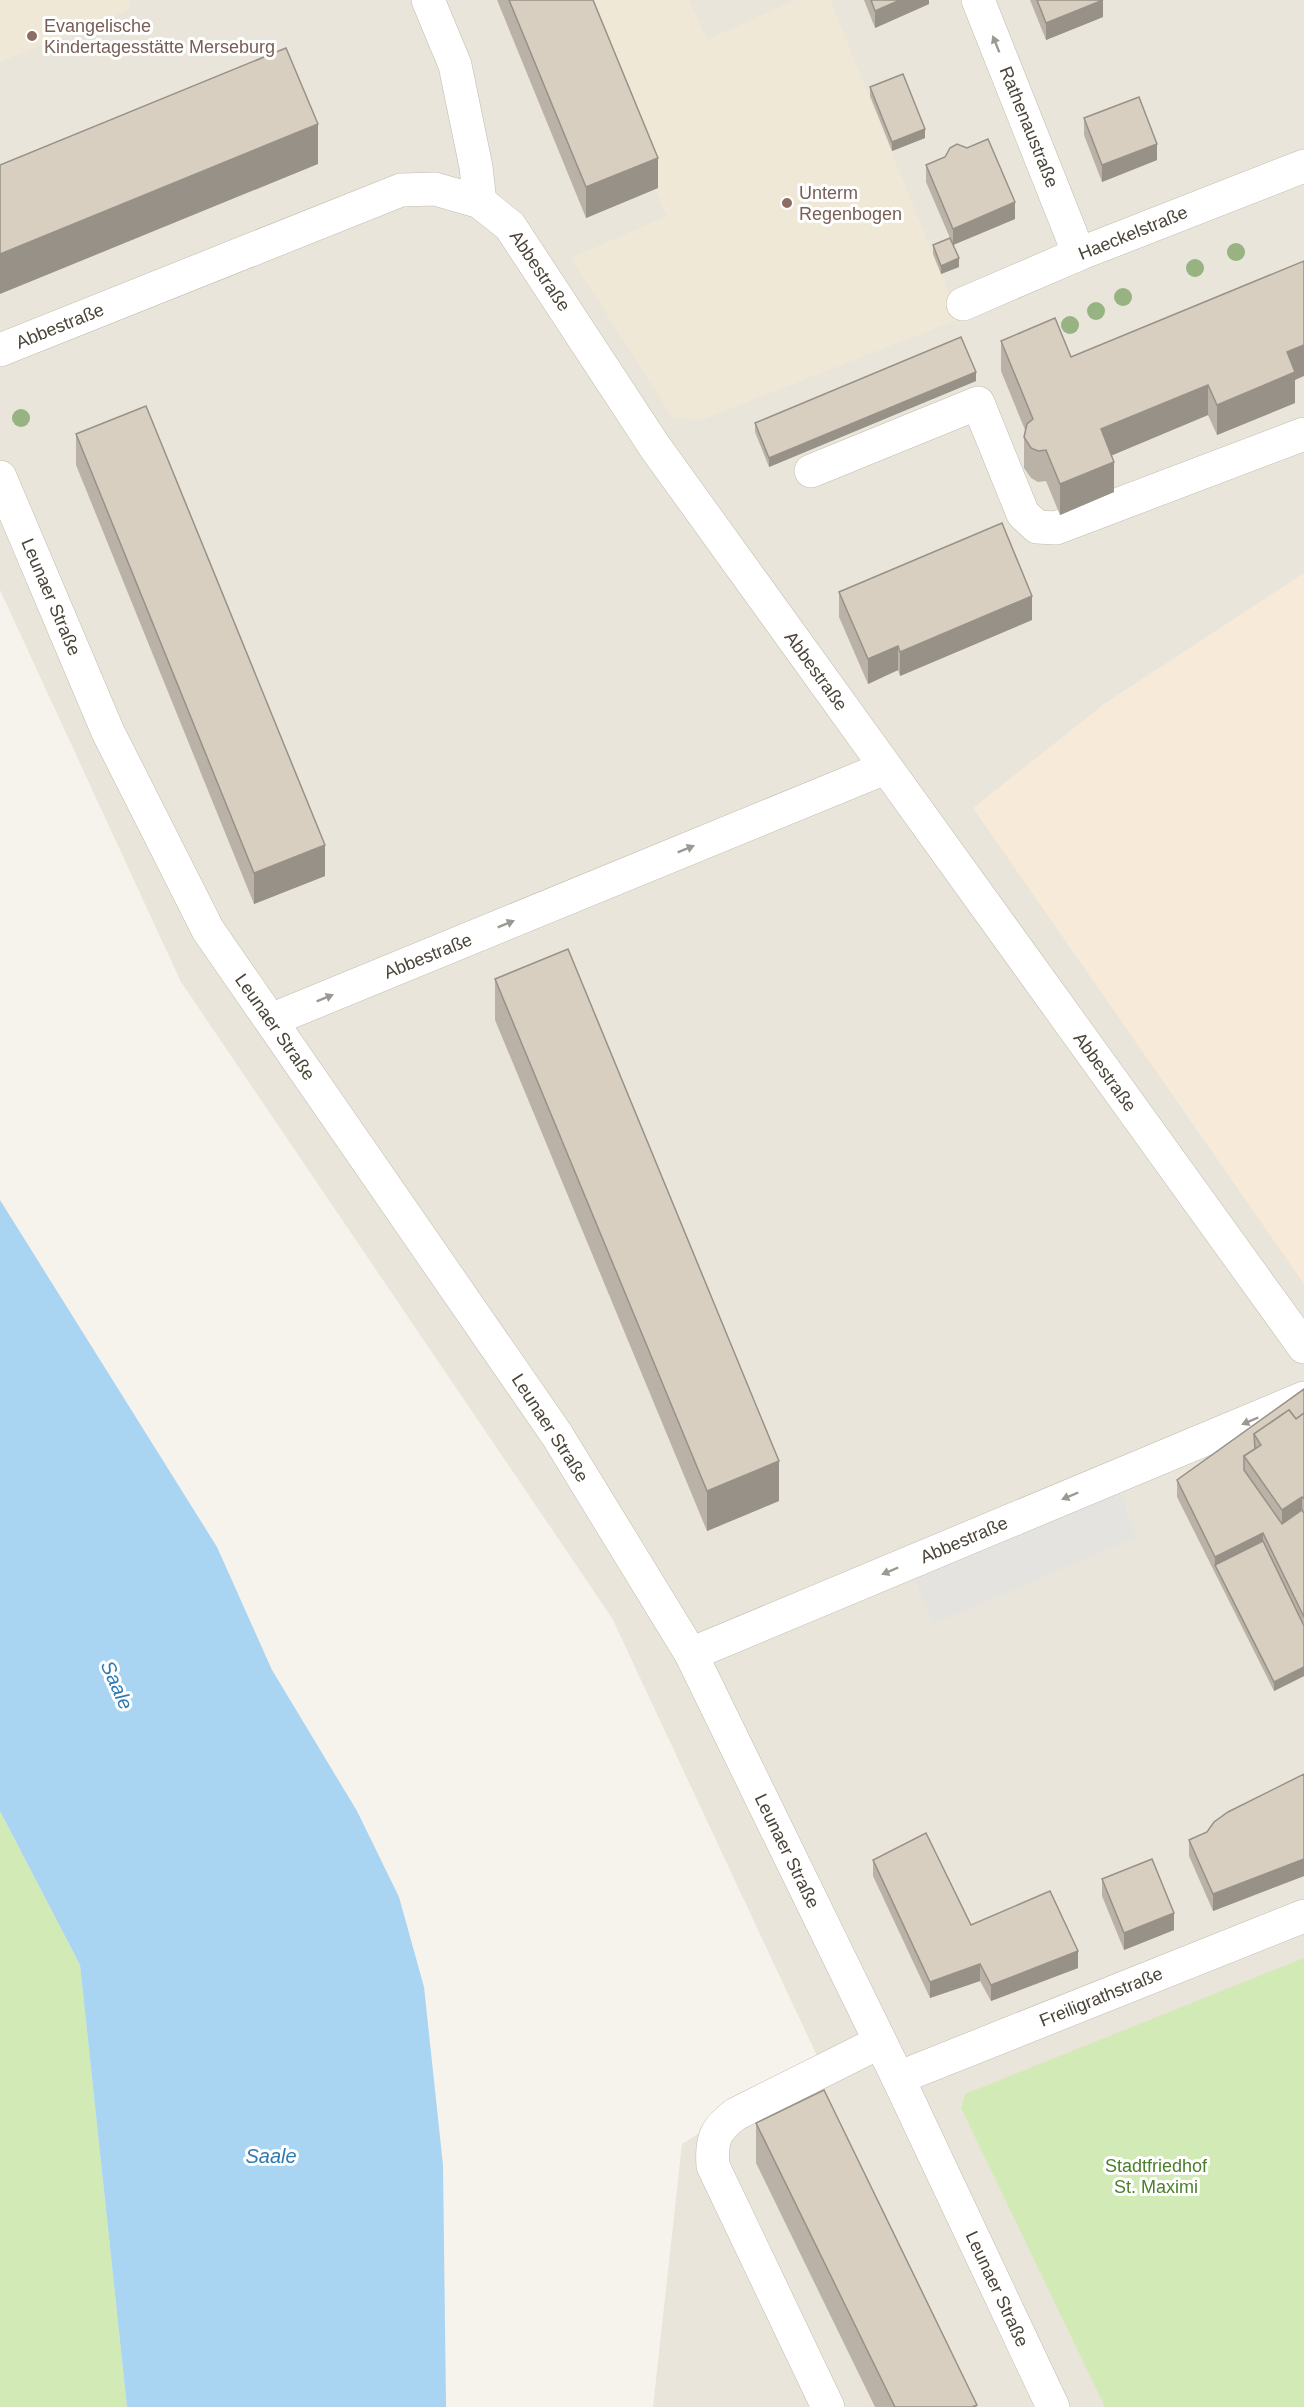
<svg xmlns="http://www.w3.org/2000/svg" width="1304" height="2407" font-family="Arial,sans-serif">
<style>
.residential{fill:#eae5da}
.commercial{fill:#f7ead8}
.education{fill:#efe8d6}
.green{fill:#d2eab5}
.parking{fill:#e5e3e0}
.water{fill:#a9d4f2}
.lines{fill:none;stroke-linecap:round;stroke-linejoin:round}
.minor-casing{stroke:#c2bbae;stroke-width:34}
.minor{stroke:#fff;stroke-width:33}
.tree{fill:#97b381}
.wall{fill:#bab2a6}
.shaded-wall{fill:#979187}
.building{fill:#d8cfc1;stroke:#979187;stroke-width:1.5}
.oneway{fill:#9c9892}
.education-dot{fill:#8d6e63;stroke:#fff;stroke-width:2}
.labels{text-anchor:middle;stroke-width:6;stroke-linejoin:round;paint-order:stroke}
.education-label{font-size:18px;fill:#785e54;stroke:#fff;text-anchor:start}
.street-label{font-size:18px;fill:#4b4439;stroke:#fff}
.park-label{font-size:18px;fill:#4a7f2a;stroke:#fff}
.water-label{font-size:20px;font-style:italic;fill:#2e7ab2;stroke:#fff}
</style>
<rect width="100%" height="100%" fill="#f6f3ec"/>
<!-- residential -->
<polygon class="residential" points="0,0 1304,0 1304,1971 1124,2407 653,2407 682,2144 818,2058 612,1618 181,982 0,590"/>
<!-- commercial -->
<polygon class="commercial" points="1304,573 1304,1284 973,808 1104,704"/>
<!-- education -->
<g class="education">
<polygon points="0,0 131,0 128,10 0,62"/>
<polygon points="497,0 689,0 707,40 795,0 830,0 959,319 701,420 672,417 571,258 667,216 655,189 586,218"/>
</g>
<!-- green -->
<g class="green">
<polygon points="0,1811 80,1965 127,2407 0,2407"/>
<polygon points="1304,1958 1304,2407 1105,2407 961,2108 965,2094"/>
</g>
<!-- parking -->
<polygon class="parking" points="1119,1490 1137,1537 934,1624 913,1576"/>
<!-- water -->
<polygon class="water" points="0,1200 217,1547 272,1670 357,1811 399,1897 424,1987 443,2165 446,2407 127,2407 80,1965 0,1811"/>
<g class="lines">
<defs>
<g id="minor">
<polyline points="428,0 455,65 476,167 480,202"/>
<polyline points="978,0 1079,254"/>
<polyline points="963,304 1079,254 1304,166"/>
<polyline points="0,350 401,190 435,189 480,202 510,226 655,447 1304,1347"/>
<polyline points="811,471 978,403 1023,514 1037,527 1056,528 1304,434"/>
<polyline points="0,477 108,732 208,930 557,1435 691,1654 898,2078 1053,2407"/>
<polyline points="271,1020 885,768"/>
<polyline points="691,1654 1304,1398"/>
<polyline points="898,2078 1304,1916"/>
<path d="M 828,2407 L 713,2166 C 711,2140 715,2129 736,2114 L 880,2042"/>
</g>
</defs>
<!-- minor casing -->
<use href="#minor" class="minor-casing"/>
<!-- minor -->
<use href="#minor" class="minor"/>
</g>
<!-- trees -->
<g class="tree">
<circle cx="1236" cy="252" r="9"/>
<circle cx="1195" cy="268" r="9"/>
<circle cx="1123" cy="297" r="9"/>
<circle cx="1096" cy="311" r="9"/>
<circle cx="1070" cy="325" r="9"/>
<circle cx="21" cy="418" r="9"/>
</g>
<!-- wall -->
<g class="wall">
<polygon points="497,0 593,0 658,188 586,218"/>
<polygon points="864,0 929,0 929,4 875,28"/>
<polygon points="1030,0 1103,0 1103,17 1046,40"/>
<polygon points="870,87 925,138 892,151 870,96"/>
<polygon points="1084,118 1157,160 1102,182 1084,135"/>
<polygon points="926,165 1015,219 953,245 959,267 941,274 933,254 933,245 950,238 926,182"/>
<polygon points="1001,341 1071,357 1295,380 1295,403 1217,435 1208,415 1112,455 1114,492 1060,515 1046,481 1038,482 1031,478 1024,468 1024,437 1025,430 1001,371"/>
<polygon points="976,381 769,467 755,432 755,423"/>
<polygon points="76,434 325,876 254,904 76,465"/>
<polygon points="839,592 1032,620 900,676 898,670 868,684 839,617"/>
<polygon points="495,979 779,1501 707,1531 495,1020"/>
<polygon points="1304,1389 1304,1676 1274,1691 1177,1497 1177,1480"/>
<polygon points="1304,1774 1304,1876 1213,1911 1189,1856 1189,1840 1207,1832"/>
<polygon points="873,1860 971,1925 1078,1968 991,2001 980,1981 930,1998 873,1876"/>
<polygon points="1102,1879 1174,1930 1124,1950 1102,1896"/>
<polygon points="756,2123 977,2407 875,2407 756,2163"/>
</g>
<!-- shaded-wall -->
<g class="shaded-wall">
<polygon points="900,0 929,0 929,4 875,28 875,11"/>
<polygon points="1103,0 1103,17 1046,40 1046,23"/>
<polygon points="318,124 318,164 0,294 0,254"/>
<polygon points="925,129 925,138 892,151 892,142"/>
<polygon points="1157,144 1157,160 1102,182 1102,165"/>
<polygon points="658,158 658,188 586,218 586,187"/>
<polygon points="1015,202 1015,219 953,245 953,229"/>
<polygon points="959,258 959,267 941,274 941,266"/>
<polygon points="1304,345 1304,376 1295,380 1295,403 1217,435 1217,405 1287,352"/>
<polygon points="976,372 976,381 769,467 769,458"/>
<polygon points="1208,385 1208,415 1101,460 1101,429"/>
<polygon points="1114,462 1114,492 1060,515 1060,484"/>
<polygon points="1032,596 1032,620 900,676 900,652"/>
<polygon points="898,646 898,670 868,684 868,659"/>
<polygon points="325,845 325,876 254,904 254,873"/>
<polygon points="779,1461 779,1501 707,1531 707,1491"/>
<polygon points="1302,1497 1302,1527 1282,1541 1282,1510"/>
<polygon points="1263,1533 1263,1550 1215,1565 1215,1574 1215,1557"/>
<polygon points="1304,1667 1304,1676 1274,1691 1274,1682"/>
<polygon points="1304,1859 1304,1876 1213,1911 1213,1894"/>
<polygon points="1174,1913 1174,1930 1124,1950 1124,1933"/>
<polygon points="1078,1951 1078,1968 991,2001 991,1985"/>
<polygon points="980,1964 980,1981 930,1998 930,1982"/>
</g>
<!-- building -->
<g class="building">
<polygon points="509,0 593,0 658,158 586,187"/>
<polygon points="871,0 900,0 875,11"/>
<polygon points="1037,0 1103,0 1046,23"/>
<polygon points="286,48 318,124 0,254 0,165"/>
<polygon points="903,74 925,129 892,142 870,87"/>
<polygon points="1139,97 1157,144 1102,165 1084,118"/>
<polygon points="988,139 1015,202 953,229 926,165 945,157 950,148 957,144 967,148"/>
<polygon points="950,238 959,258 941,266 933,245"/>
<polygon points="1304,261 1304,345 1287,352 1295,372 1217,405 1208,385 1101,429 1114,462 1060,484 1046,450 1038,451 1031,448 1024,437 1027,424 1033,419 1001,341 1055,318 1071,357"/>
<polygon points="961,337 976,372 769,458 755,423"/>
<polygon points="146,406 325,845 254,873 76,434"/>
<polygon points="1002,523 1032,596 900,652 898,646 868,659 839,592"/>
<polygon points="568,949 779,1461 707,1491 495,979"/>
<polygon points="1304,1389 1304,1413 1296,1419 1289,1410 1254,1434 1255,1449 1244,1456 1244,1470 1282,1524 1302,1510 1304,1513 1304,1617 1263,1533 1215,1557 1177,1480"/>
<polygon points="1289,1410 1296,1419 1304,1413 1304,1499 1302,1497 1282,1510 1244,1456 1261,1445 1254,1434"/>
<polygon points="1263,1541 1304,1626 1304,1667 1274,1682 1215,1565"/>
<polygon points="1304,1774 1304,1859 1213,1894 1189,1840 1207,1832 1214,1822 1228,1812"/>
<polygon points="926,1833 971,1925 1050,1891 1078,1951 991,1985 980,1964 930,1982 873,1860"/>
<polygon points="1152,1859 1174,1913 1124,1933 1102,1879"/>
<polygon points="824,2090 977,2405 972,2407 895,2407 756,2123"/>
</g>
<!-- one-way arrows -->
<defs><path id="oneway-solid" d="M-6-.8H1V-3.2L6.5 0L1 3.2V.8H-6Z" transform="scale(1.5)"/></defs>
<g class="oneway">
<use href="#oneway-solid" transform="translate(996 44) rotate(-112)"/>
<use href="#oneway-solid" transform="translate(686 849) rotate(-22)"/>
<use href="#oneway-solid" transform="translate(506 924) rotate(-22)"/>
<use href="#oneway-solid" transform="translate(325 998) rotate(-22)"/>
<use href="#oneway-solid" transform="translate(1250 1421) rotate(157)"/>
<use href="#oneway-solid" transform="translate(1070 1496) rotate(157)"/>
<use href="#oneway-solid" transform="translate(890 1571) rotate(157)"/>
</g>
<!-- markers -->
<g class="education-dot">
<circle cx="32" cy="36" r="6"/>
<circle cx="787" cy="203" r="6"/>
</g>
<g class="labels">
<!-- education labels -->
<g class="education-label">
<text x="44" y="32">Evangelische<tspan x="44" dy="21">Kindertagesstätte Merseburg</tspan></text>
<text x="799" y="199">Unterm<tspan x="799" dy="21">Regenbogen</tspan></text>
</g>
<!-- street labels -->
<g class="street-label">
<text transform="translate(1029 127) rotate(68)" y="6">Rathenaustraße</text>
<text transform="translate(1133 233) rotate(-22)" y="6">Haeckelstraße</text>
<text transform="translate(540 271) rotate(56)" y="6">Abbestraße</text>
<text transform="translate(60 326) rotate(-22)" y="6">Abbestraße</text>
<text transform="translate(51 597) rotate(67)" y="6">Leunaer Straße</text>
<text transform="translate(816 671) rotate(54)" y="6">Abbestraße</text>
<text transform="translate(428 956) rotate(-22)" y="6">Abbestraße</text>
<text transform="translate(275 1027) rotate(55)" y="6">Leunaer Straße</text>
<text transform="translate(1105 1072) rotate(54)" y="6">Abbestraße</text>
<text transform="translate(550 1428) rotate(57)" y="6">Leunaer Straße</text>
<text transform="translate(964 1540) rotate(-23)" y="6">Abbestraße</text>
<text transform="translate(787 1851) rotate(64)" y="6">Leunaer Straße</text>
<text transform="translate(1101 1997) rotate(-22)" y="6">Freiligrathstraße</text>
<text transform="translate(997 2289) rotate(65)" y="6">Leunaer Straße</text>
</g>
<!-- park labels -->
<g class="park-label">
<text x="1156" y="2172">Stadtfriedhof<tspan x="1156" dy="21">St. Maximi</tspan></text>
</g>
<!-- water labels -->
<g class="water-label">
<text transform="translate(117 1685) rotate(66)" y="7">Saale</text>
<text x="271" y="2163">Saale</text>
</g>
</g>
</svg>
